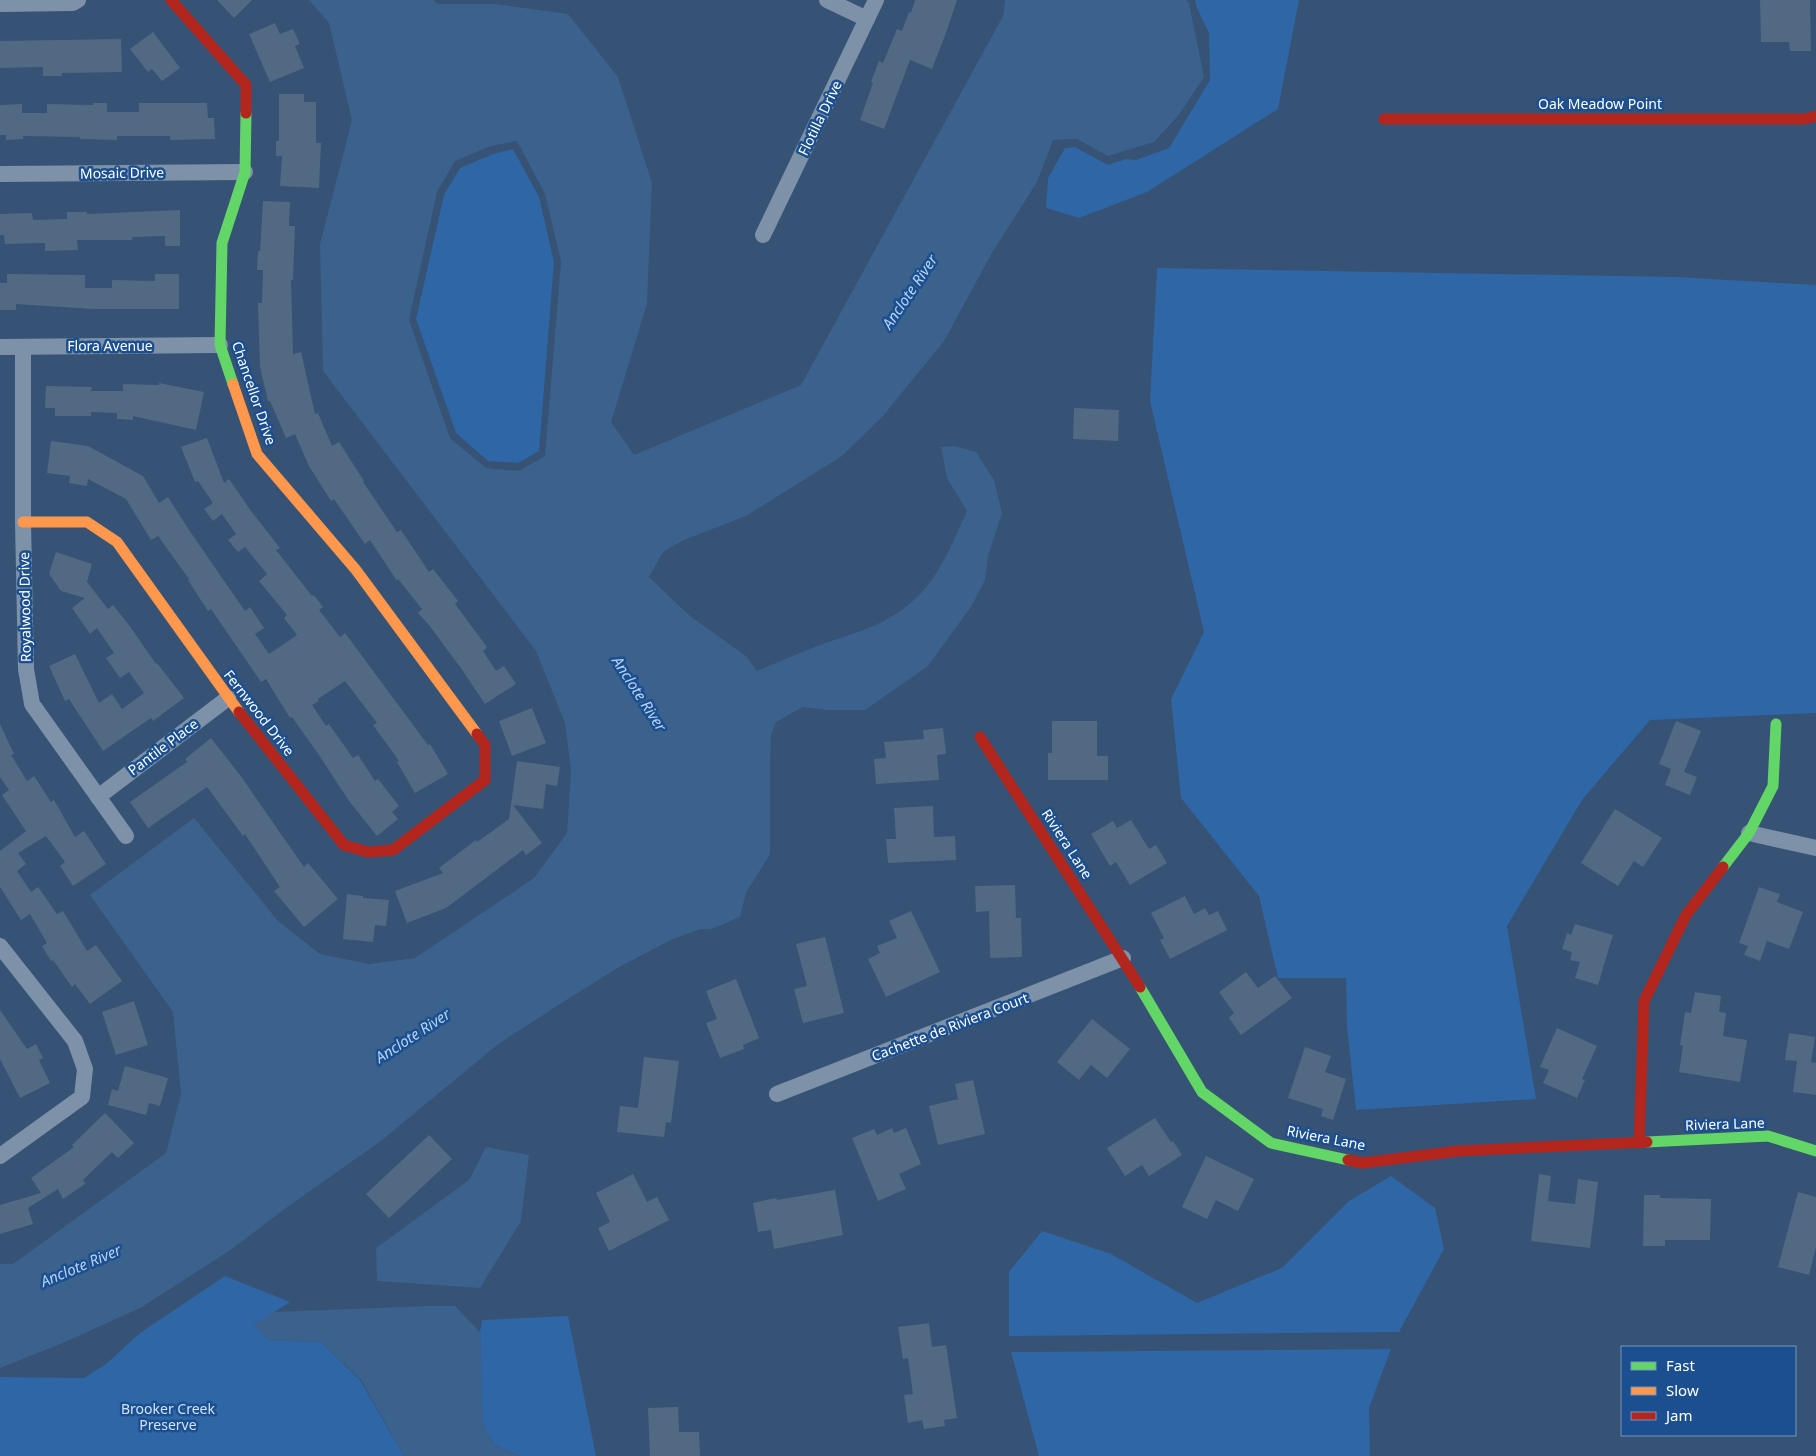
<svg xmlns="http://www.w3.org/2000/svg" width="1816" height="1456" font-family="'Noto Sans',sans-serif">
<style>
.green{fill:#2f66a5}
.water{fill:#3b618d;fill-rule:evenodd}
.building{fill:#526984}
.lines{fill:none;stroke-linecap:round;stroke-linejoin:round}
.street{stroke:#7d92a8;stroke-width:16}
.fast{stroke:#63d668;stroke-width:11}
.slow{stroke:#ff974d;stroke-width:11}
.jam{stroke:#b3261e;stroke-width:11}
.labels{text-anchor:middle;stroke-width:5;stroke-linejoin:round;paint-order:stroke}
.street-label{font-size:14px;fill:#fff;stroke:#1b4f8f}
.park-label{font-size:14px;fill:#cfe3fa;stroke:#1b4f8f}
.water-label{font-size:15px;font-style:italic;fill:#b5d3f5;stroke:#1b4f8f}
</style>
<rect width="100%" height="100%" fill="#365274"/>
<!-- green -->
<g class="green">
<polygon points="1195,0 1299,0 1278,109 1147,192 1079,218 1046,208 1048,178 1065,148 1075,147 1108,165 1126,159 1136,160 1169,148 1210,80 1209,33 1197,8"/>
<polygon points="513,149 539,197 554,262 539,451 518,463 488,461 456,433 416,319 444,195 460,168 493,154"/>
<polygon points="1157,268 1677,277 1816,285 1816,713 1650,720 1582,800 1507,926 1536,1099 1356,1110 1347,1027 1346,978 1278,978 1259,896 1181,798 1171,699 1204,632 1150,401"/>
<polygon points="1391,1176 1435,1208 1444,1249 1399,1332 1009,1336 1009,1272 1042,1231 1111,1254 1197,1303 1282,1268 1349,1201"/>
<polygon points="225,1276 290,1302 254,1325 268,1340 321,1342 360,1380 404,1456 0,1456 0,1377 84,1378 106,1364 140,1333"/>
<polygon points="568,1316 596,1456 520,1456 495,1445 488,1436 482,1421 480,1332 482,1320"/>
<polygon points="1391,1349 1369,1408 1370,1456 1039,1456 1011,1352"/>
</g>
<!-- water -->
<g class="water">
<path d="M 309,0 L 433,0 L 438,4 L 495,4 L 568,14 L 618,77 L 652,183 L 647,304 L 611,422 L 634,455 L 801,385 L 1003,16 L 1005,0 L 1186,0 L 1189,3 L 1204,77 L 1178,116 L 1154,142 L 1108,156 L 1077,139 L 1053,140 L 1037,182 L 992,253 L 944,341 L 883,416 L 842,456 L 746,516 L 684,540 L 663,552 L 649,577 L 690,616 L 746,656 L 757,671 C 778,662 799,653 820,645 C 859,631 890,625 920,594 C 942,571 954,539 967,511 L 947,478 L 941,447 L 955,446 L 976,452 L 994,480 L 1002,513 L 988,556 L 985,580 L 971,607 L 928,666 L 865,710 L 827,710 L 803,707 L 776,722 L 771,735 L 770,766 L 770,854 L 746,893 L 740,917 L 712,929 L 701,929 L 673,939 L 621,966 L 563,1002 L 497,1045 L 381,1141 L 286,1208 L 232,1249 L 142,1307 L 63,1343 L 0,1368 L 0,1264 L 13,1264 L 166,1153 L 181,1094 L 173,1012 L 90,895 L 194,818 L 278,921 L 320,954 L 369,964 L 415,958 L 534,878 L 567,833 L 571,771 L 565,723 L 536,651 L 323,371 L 320,244 L 352,120 L 329,23 ZM 517,141 L 545,194 L 561,261 L 545,456 L 519,471 L 486,468 L 450,438 L 409,320 L 437,192 L 455,161 L 491,146 Z"/>
<polygon points="486,1147 529,1155 521,1221 480,1288 377,1281 376,1248 469,1180"/>
<polygon points="428,1306 455,1306 480,1332 483,1421 488,1436 495,1445 520,1456 404,1456 361,1380 321,1342 268,1340 253,1325 273,1312"/>
</g>
<!-- building -->
<g class="building">
<polygon points="217,0 252,0 234,18"/>
<polygon points="915,0 957,0 946,33 932,69 910,60 884,129 860,120 873,83 871,82 879,61 883,63 897,29 902,31 909,12 911,13"/>
<polygon points="1760,0 1810,0 1811,51 1790,51 1789,42 1761,42"/>
<polygon points="275,23 280,34 293,29 300,44 295,46 304,68 270,82 249,34"/>
<polygon points="153,32 180,68 162,81 152,69 148,72 130,49"/>
<polygon points="121,39 122,72 62,73 62,76 43,76 43,67 0,68 0,41"/>
<polygon points="279,94 304,94 304,102 316,102 316,143 321,143 319,188 280,186 282,156 276,156 276,141 279,141"/>
<polygon points="93,103 107,103 107,112 139,112 139,103 207,103 208,118 214,118 215,139 170,140 170,136 117,136 117,140 80,139 80,137 23,136 23,139 6,140 6,135 0,135 0,105 22,104 22,113 47,113 47,104 93,105"/>
<polygon points="263,201 290,202 289,226 295,226 293,280 291,280 293,354 301,352 315,414 318,413 332,446 339,442 364,481 363,482 397,532 401,530 429,572 433,569 458,601 455,604 487,647 483,651 496,671 504,666 516,684 485,704 463,671 429,625 418,613 422,609 398,579 397,581 370,540 365,544 334,499 331,501 309,466 295,434 286,438 270,401 268,401 260,367 258,303 262,303 263,270 257,270 258,251 260,251"/>
<polygon points="180,210 180,246 165,246 165,236 132,237 132,240 77,240 78,250 45,251 45,243 5,244 4,235 0,235 0,214 32,213 33,220 67,219 67,212 87,212 87,214"/>
<polygon points="7,274 85,275 85,288 112,288 112,280 155,281 155,274 179,274 179,309 93,309 16,304 16,310 0,310 0,283 7,283"/>
<polygon points="159,383 204,392 196,430 133,416 133,420 117,419 117,413 91,412 91,416 55,416 55,408 45,408 46,386 92,387 91,391 123,391 123,384 159,385"/>
<polygon points="1074,408 1119,410 1118,441 1073,439"/>
<polygon points="207,438 224,483 229,479 251,511 280,548 276,550 312,596 314,595 323,607 319,610 340,637 345,633 428,745 430,744 448,774 415,793 397,762 399,761 373,725 377,723 345,681 318,699 319,701 312,705 326,726 329,724 353,758 358,755 375,781 378,779 399,806 392,812 398,819 377,836 349,801 319,755 292,717 290,718 266,679 261,682 211,609 208,611 188,580 189,579 158,536 151,540 126,499 88,479 87,486 69,483 70,476 47,473 51,441 88,446 143,476 159,503 168,497 189,530 245,611 250,607 264,628 255,634 269,654 297,635 284,618 287,615 259,581 267,574 245,547 238,552 228,540 236,534 222,514 213,521 204,509 213,503 198,481 195,482 181,447"/>
<polygon points="56,552 92,564 87,582 108,609 113,605 129,625 156,664 157,663 184,698 153,721 151,718 103,751 69,699 65,701 49,666 75,654 99,703 112,694 122,709 144,693 129,672 120,678 106,658 114,653 97,628 90,634 72,608 85,598 61,591 49,574"/>
<polygon points="532,708 546,743 512,756 499,721"/>
<polygon points="1052,721 1097,721 1097,756 1108,756 1108,780 1048,780 1048,753 1052,753"/>
<polygon points="1676,721 1701,731 1684,772 1697,777 1690,795 1665,785 1671,769 1659,764"/>
<polygon points="0,724 14,754 11,755 27,781 34,776 51,802 54,800 75,837 84,831 106,864 73,886 60,866 65,862 46,836 18,853 26,864 17,871 31,892 38,887 57,914 63,911 87,951 96,945 122,981 90,1004 75,984 72,987 53,960 51,961 42,946 47,943 30,914 21,920 0,887 0,851 26,831 2,795 9,790 0,777"/>
<polygon points="943,728 946,754 937,755 939,780 876,784 874,759 886,758 884,742 924,739 923,730"/>
<polygon points="211,738 240,775 304,867 308,863 338,899 304,927 274,891 280,887 245,834 243,836 207,787 148,828 130,802 187,762 185,759"/>
<polygon points="517,761 560,767 557,786 546,784 543,809 513,805 542,843 526,855 523,850 446,908 407,923 395,891 443,873 439,868 476,840 477,842 509,819"/>
<polygon points="933,806 934,837 955,836 956,860 888,863 886,839 896,839 894,808"/>
<polygon points="1615,809 1662,838 1643,867 1634,861 1618,886 1581,863"/>
<polygon points="1131,820 1149,849 1156,845 1167,863 1130,885 1116,862 1110,866 1091,834 1113,821 1117,828"/>
<polygon points="1015,885 1016,918 1021,918 1022,957 990,958 989,911 976,912 975,886"/>
<polygon points="1759,887 1780,894 1777,902 1803,912 1789,949 1767,941 1760,961 1744,955 1748,946 1739,943"/>
<polygon points="347,894 363,896 363,898 389,900 386,926 375,925 373,942 343,939"/>
<polygon points="1185,896 1194,914 1205,908 1209,915 1218,911 1227,930 1170,959 1160,940 1164,938 1151,913"/>
<polygon points="911,911 940,972 886,997 868,959 880,953 877,946 897,938 889,921"/>
<polygon points="1575,924 1613,935 1598,985 1575,978 1580,962 1570,960 1572,952 1562,949 1567,933 1571,935"/>
<polygon points="825,937 844,1013 803,1023 794,989 807,986 796,944"/>
<polygon points="1246,972 1258,988 1275,976 1292,998 1241,1035 1229,1018 1234,1013 1219,992"/>
<polygon points="736,979 759,1038 743,1045 744,1049 720,1058 706,1023 717,1019 706,991"/>
<polygon points="1695,992 1721,996 1719,1012 1726,1013 1723,1036 1747,1040 1740,1082 1679,1072 1683,1046 1680,1045 1685,1012 1691,1013"/>
<polygon points="134,1001 148,1045 116,1055 102,1012"/>
<polygon points="0,1010 27,1049 36,1044 43,1058 39,1060 50,1083 20,1098 0,1059"/>
<polygon points="1092,1019 1130,1049 1107,1078 1091,1065 1079,1080 1057,1062"/>
<polygon points="1557,1028 1597,1046 1582,1079 1585,1080 1577,1098 1543,1083 1549,1070 1540,1067"/>
<polygon points="1789,1033 1815,1037 1811,1062 1816,1063 1816,1095 1793,1092 1797,1061 1785,1060"/>
<polygon points="1305,1047 1331,1056 1325,1072 1346,1079 1333,1120 1321,1116 1323,1109 1288,1098"/>
<polygon points="644,1057 679,1061 671,1123 666,1122 664,1137 617,1132 620,1106 638,1108"/>
<polygon points="125,1066 168,1078 160,1106 149,1103 146,1115 108,1105 112,1089 118,1091"/>
<polygon points="973,1080 985,1134 938,1145 929,1106 958,1099 955,1084"/>
<polygon points="105,1113 134,1143 118,1158 112,1152 83,1180 85,1184 63,1199 58,1189 28,1208 33,1224 0,1234 0,1205 41,1193 31,1178 74,1147 72,1145"/>
<polygon points="1155,1118 1171,1142 1173,1141 1182,1155 1149,1176 1142,1165 1125,1176 1107,1148"/>
<polygon points="892,1128 894,1133 906,1128 921,1164 899,1174 906,1189 878,1201 852,1138 874,1129 877,1135"/>
<polygon points="429,1135 452,1159 389,1218 366,1194"/>
<polygon points="1206,1156 1254,1179 1238,1211 1216,1200 1207,1219 1182,1207"/>
<polygon points="633,1174 647,1202 657,1197 669,1220 609,1251 598,1228 610,1222 596,1193"/>
<polygon points="1539,1174 1551,1176 1548,1201 1575,1204 1578,1179 1598,1182 1590,1248 1531,1241"/>
<polygon points="835,1190 843,1235 774,1249 771,1230 758,1232 753,1203 776,1198 777,1200"/>
<polygon points="1798,1192 1816,1197 1816,1247 1809,1275 1778,1267"/>
<polygon points="1644,1195 1660,1195 1660,1198 1711,1199 1710,1240 1665,1240 1665,1246 1643,1246"/>
<polygon points="929,1323 932,1347 946,1345 957,1418 944,1420 945,1426 924,1429 922,1420 908,1423 904,1395 913,1394 908,1358 903,1359 898,1327"/>
<polygon points="678,1407 679,1432 699,1432 700,1456 650,1456 648,1408"/>
</g>
<g class="lines">
<!-- street -->
<g class="street">
<polyline points="827,0 867,19"/>
<polyline points="0,4 73,3 78,0"/>
<polyline points="0,174 245,172"/>
<polyline points="763,235 876,0"/>
<polyline points="0,347 220,345"/>
<polyline points="23,347 23,522 26,669 32,704 126,836"/>
<polyline points="98,797 228,698"/>
<polyline points="1749,833 1816,848"/>
<polyline points="0,946 75,1041 85,1069 82,1097 0,1156"/>
<polyline points="777,1094 1123,958"/>
</g>
<!-- fast -->
<g class="fast">
<polyline points="233,384 220,345 222,243 245,172 246,113"/>
<polyline points="1723,867 1749,833 1773,786 1776,724"/>
<polyline points="1140,987 1202,1092 1271,1143 1348,1160"/>
<polyline points="1647,1142 1768,1136 1816,1151"/>
</g>
<!-- slow -->
<g class="slow">
<polyline points="233,384 257,454 356,570 477,734"/>
<polyline points="23,522 87,522 117,542 239,712"/>
</g>
<!-- jam -->
<g class="jam">
<polyline points="171,0 246,85 246,113"/>
<polyline points="1384,119 1804,119 1816,116"/>
<polyline points="239,712 344,845 368,852 393,850 485,780 485,745 477,734"/>
<polyline points="980,737 1140,987"/>
<polyline points="1639,1143 1644,1001 1686,915 1723,867"/>
<polyline points="1348,1160 1362,1163 1458,1151 1647,1142"/>
</g>
</g>
<g class="labels">
<!-- street labels -->
<g class="street-label">
<text x="1600" y="109">Oak Meadow Point</text>
<text transform="translate(820 118) rotate(-64)" y="5">Flotilla Drive</text>
<text transform="translate(122 173) rotate(-1)" y="5">Mosaic Drive</text>
<text x="110" y="351">Flora Avenue</text>
<text transform="translate(254 393) rotate(71)" y="5">Chancellor Drive</text>
<text transform="translate(25 607) rotate(-91)" y="5">Royalwood Drive</text>
<text transform="translate(259 713) rotate(52)" y="5">Fernwood Drive</text>
<text transform="translate(163 747) rotate(-37)" y="5">Pantile Place</text>
<text transform="translate(1067 844) rotate(57)" y="5">Riviera Lane</text>
<text transform="translate(950 1027) rotate(-21)" y="5">Cachette de Riviera Court</text>
<text transform="translate(1725 1124) rotate(-2)" y="5">Riviera Lane</text>
<text transform="translate(1326 1138) rotate(11)" y="5">Riviera Lane</text>
</g>
<!-- park labels -->
<g class="park-label">
<text x="168" y="1414">Brooker Creek<tspan x="168" dy="16">Preserve</tspan></text>
</g>
<!-- water labels -->
<g class="water-label">
<text transform="translate(910 292) rotate(-56)" y="5">Anclote River</text>
<text transform="translate(639 694) rotate(57)" y="5">Anclote River</text>
<text transform="translate(413 1036) rotate(-33)" y="5">Anclote River</text>
<text transform="translate(81 1266) rotate(-23)" y="5">Anclote River</text>
</g>
</g>
<!-- legend -->
<rect x="1621" y="1346" width="175" height="90" fill="#1b4f8f" stroke="#7695bc"/>
<rect x="1631" y="1362" width="25" height="8" fill="#63d668" stroke="#7695bc"/>
<text x="1666" y="1371" font-size="15" fill="#ffffff">Fast</text>
<rect x="1631" y="1387" width="25" height="8" fill="#ff974d" stroke="#7695bc"/>
<text x="1666" y="1396" font-size="15" fill="#ffffff">Slow</text>
<rect x="1631" y="1412" width="25" height="8" fill="#b3261e" stroke="#7695bc"/>
<text x="1666" y="1421" font-size="15" fill="#ffffff">Jam</text>
</svg>
